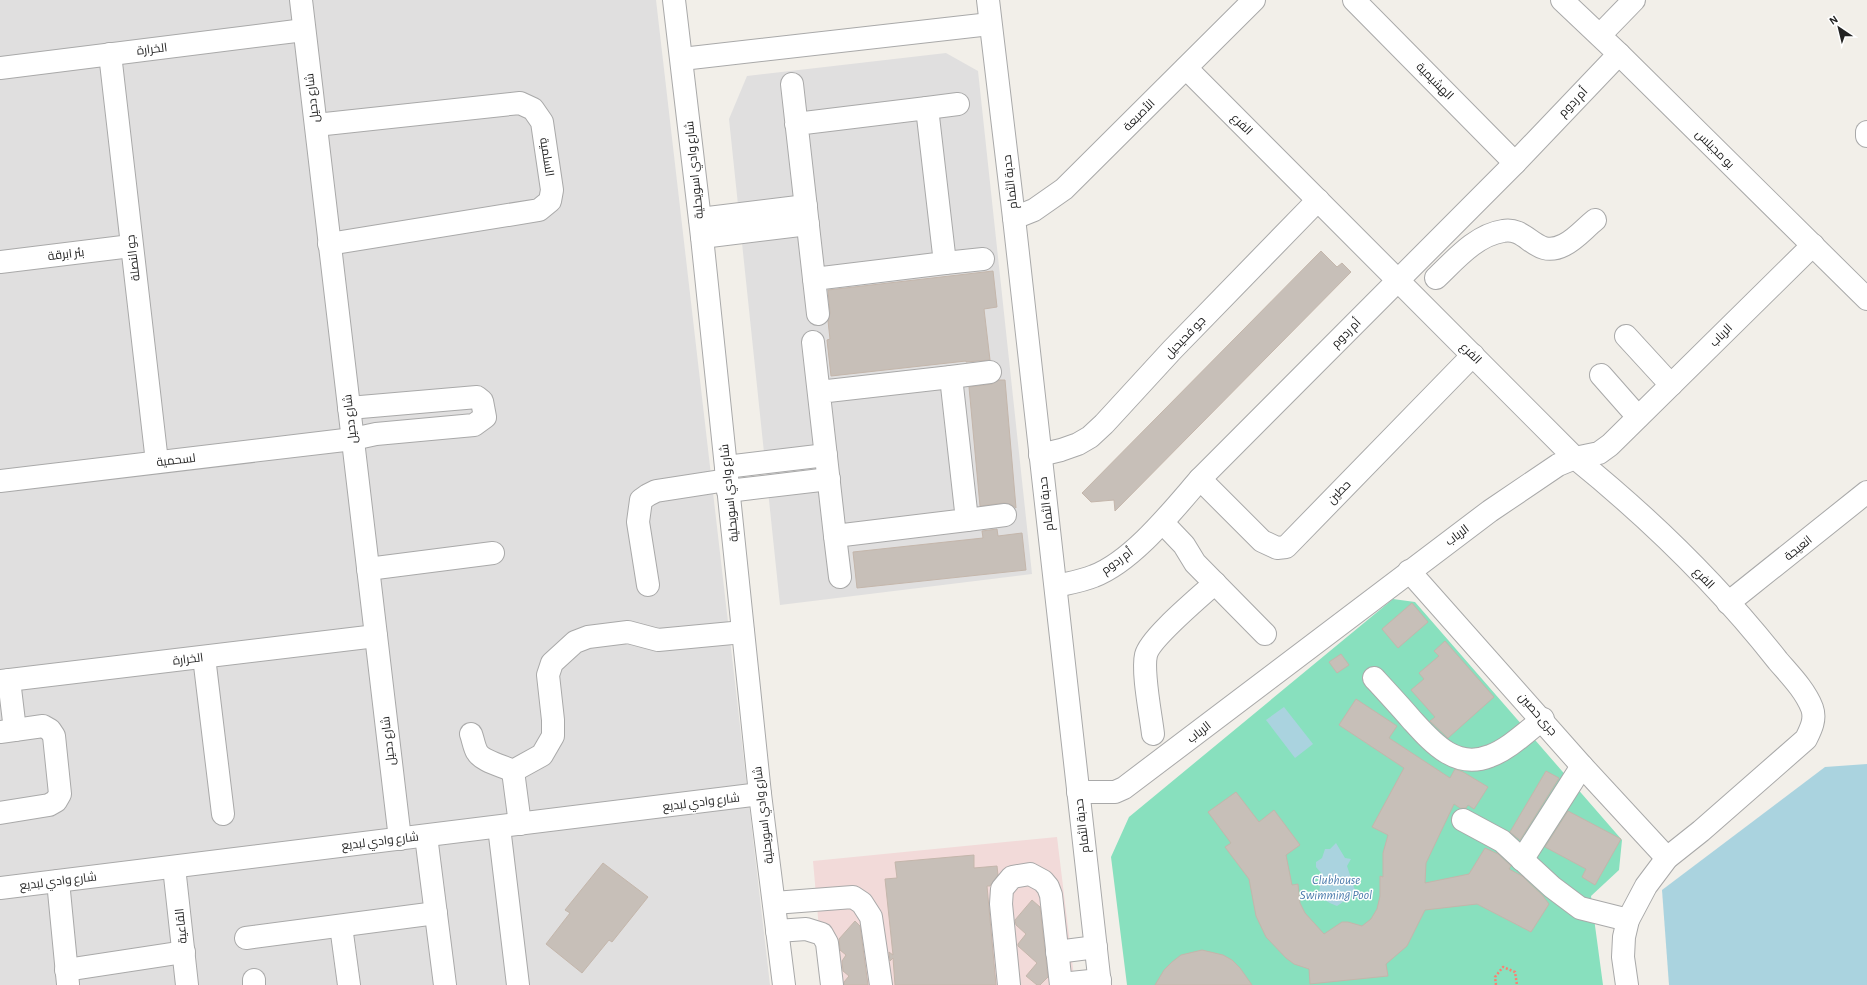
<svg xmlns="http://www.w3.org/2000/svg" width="1867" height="985" font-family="'Alegreya Sans',Cairo,sans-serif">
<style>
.residential{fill:#e0dfdf}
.commercial{fill:#f2dad9}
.pitch{fill:#88e0be}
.water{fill:#aad3df}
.building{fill:#c7bfb8;stroke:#c4b6ab}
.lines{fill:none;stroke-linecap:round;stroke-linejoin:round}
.minor-casing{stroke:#a9a9a9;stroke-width:24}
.path{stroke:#fa8072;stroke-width:2.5;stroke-dasharray:2 2;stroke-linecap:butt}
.minor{stroke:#fff;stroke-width:22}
.labels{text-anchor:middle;stroke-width:3;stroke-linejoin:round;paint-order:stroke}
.street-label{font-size:12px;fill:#222;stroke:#fff}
.water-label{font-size:13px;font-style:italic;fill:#4a7aab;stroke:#fff}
</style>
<rect width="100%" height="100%" fill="#f2efe9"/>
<!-- residential -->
<g class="residential">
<polygon points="0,0 656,0 770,985 0,985"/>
<polygon points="946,53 978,71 1032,574 780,605 729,119 747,76"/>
</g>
<!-- commercial -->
<polygon class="commercial" points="1057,837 1075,985 824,985 813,861"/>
<!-- pitch -->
<polygon class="pitch" points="1393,599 1415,602 1622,840 1619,870 1591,896 1603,985 1127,985 1111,857 1129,817"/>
<!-- water -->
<g class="water">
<polygon points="1284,707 1313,744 1295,758 1266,720"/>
<polygon points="1867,764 1867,985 1669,985 1662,890 1825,767"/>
<path d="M 1336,843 L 1345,858 L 1351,859 L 1347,866 L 1355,890 L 1353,895 L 1337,906 C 1317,898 1318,894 1322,874 L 1316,867 L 1316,862 L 1322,858 L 1325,849 L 1330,849 Z"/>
</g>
<!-- building -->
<g class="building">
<polygon points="1321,251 1337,267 1342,263 1351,272 1115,511 1114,500 1091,502 1082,493"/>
<polygon points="993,271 997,307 984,309 990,360 966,362 966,361 831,376 827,340 830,339 828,321 830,313 828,290"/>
<polygon points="999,380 1005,380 1016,508 1010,504 1004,503 980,506 969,387 992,384"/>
<polygon points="997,529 998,536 1022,533 1026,570 857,588 853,552 983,538 982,531"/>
<polygon points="1412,603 1428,622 1398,648 1382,629"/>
<polygon points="1445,641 1494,697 1448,738 1430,721 1435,717 1411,690 1424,679 1419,673 1439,656 1434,651"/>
<polygon points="1341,654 1349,665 1337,673 1329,662"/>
<polygon points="1356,699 1397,726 1389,738 1450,778 1455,769 1463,772 1488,787 1474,809 1468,805 1466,808 1460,808 1454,804 1426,863 1425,883 1469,874 1485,848 1498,854 1511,866 1509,869 1522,876 1543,896 1549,904 1531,932 1477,904 1425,910 1407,946 1386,964 1388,976 1310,984 1309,969 1294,964 1286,958 1266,937 1256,916 1249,879 1225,847 1231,843 1208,812 1236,792 1259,822 1274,810 1300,845 1286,855 1292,885 1298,884 1300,903 1305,913 1324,934 1342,922 1348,922 1362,926 1371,919 1377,909 1380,896 1380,876 1383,877 1383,853 1388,835 1372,827 1404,768 1339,725"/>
<polygon points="1546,771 1559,778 1520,840 1510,832"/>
<polygon points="1568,811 1621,839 1595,885 1582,877 1586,869 1545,847"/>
<polygon points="974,855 974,868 997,866 998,875 990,886 987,886 996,985 895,985 893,958 890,961 889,952 893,955 885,879 897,878 895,862"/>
<polygon points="603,863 648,897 612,942 609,940 582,973 546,944 570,913 565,910"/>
<polygon points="1032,900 1040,907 1048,977 1040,985 1037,985 1026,976 1037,963 1018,946 1018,944 1026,934 1016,925 1015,920"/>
<polygon points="855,921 860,926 868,985 844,985 844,982 849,976 843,971 842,961 846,955 840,950 839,939"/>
<polygon points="1202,950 1223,955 1232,960 1240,968 1252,985 1155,985 1164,970 1172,962 1181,955"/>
</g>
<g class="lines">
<defs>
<g id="minor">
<polyline points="301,0 400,839"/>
<polyline points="674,0 702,237 760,794 784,985"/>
<polyline points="988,0 1014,218 1100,985"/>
<polyline points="1354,0 1515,163"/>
<polyline points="1562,0 1619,54 1867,299"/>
<polyline points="1600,35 1634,0"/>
<polyline points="110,54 157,462"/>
<polyline points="682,59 990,24"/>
<polyline points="0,68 304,30"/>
<path d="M 1186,68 L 1575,458 C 1648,517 1719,586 1778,661 C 1790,675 1805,690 1812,708 C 1816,719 1811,729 1806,739 L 1701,831 L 1667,858 L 1646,886 L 1628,920 L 1624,937 L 1623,957 L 1627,985"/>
<polyline points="792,84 814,279 945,263 927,108 796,124"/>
<polyline points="927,108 958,104"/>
<polyline points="316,125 520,103 533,109 542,122 552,190 550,201 539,210 329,244"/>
<polyline points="1867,132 1867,136"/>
<polyline points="1014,218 1034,210 1064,189 1254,0"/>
<polyline points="700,219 806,206"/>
<polyline points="702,237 808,224"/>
<polyline points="0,262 131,246"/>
<polyline points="945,263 983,259"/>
<path d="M 1436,278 C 1455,260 1476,235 1503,231 C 1528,226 1535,260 1564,245 C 1575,240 1585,228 1595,220"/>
<polyline points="814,279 818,314"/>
<polyline points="1626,336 1671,385"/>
<polyline points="813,342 835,536 967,520 951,377 819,392"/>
<polyline points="1601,375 1638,417"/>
<polyline points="951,377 990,372"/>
<polyline points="1040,455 1061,450 1078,444 1090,437 1104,424 1172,350 1318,200"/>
<polyline points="726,467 826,455"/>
<polyline points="1200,479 1262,541 1277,548 1286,547 1473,355"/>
<polyline points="0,481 353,439 376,434 474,425 485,417 482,401 477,397 349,408"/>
<polyline points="728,491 829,479"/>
<polyline points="967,520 1005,515"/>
<polyline points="1163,523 1184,545 1195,563 1265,634"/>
<polyline points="835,536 840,577"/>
<polyline points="368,569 493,553"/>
<polyline points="1409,571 1582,766 1667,858"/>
<polyline points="648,585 638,522 641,500 648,495 656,491 727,480"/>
<path d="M 1056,586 C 1069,583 1082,581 1094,576 C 1133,561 1173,510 1200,479 L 1515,163 L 1619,54"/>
<polyline points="1728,603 1867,492"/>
<polyline points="204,657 223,814"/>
<path d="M 1374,678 C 1386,691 1399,705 1411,719 C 1432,742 1455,770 1490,756 C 1509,749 1526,732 1543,719"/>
<polyline points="9,680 15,730"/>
<polyline points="0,681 376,636"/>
<polyline points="0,732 43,726 50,730 54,736 60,794 56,801 49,805 0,813"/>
<path d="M 471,734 C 473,739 474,747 477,752 C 482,761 503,766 513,771 L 542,755 L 553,736 L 553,720 L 548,675 L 552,663 L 575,642 L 588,637 L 628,632 L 658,640 L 743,632"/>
<path d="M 1153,734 C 1151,716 1142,672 1146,655 C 1150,638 1200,597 1215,583"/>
<polyline points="513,771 520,824"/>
<polyline points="1078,792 1115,792 1124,788 1490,511 1558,465 1575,458 1599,453 1610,445 1813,245"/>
<polyline points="1463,820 1502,841 1552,887 1580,908 1628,920"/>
<polyline points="499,827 518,985"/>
<polyline points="426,836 445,985"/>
<polyline points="1522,860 1582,766"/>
<polyline points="174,867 187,985"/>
<polyline points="58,881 68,984"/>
<polyline points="0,888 760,794"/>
<polyline points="774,903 853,897 862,903 871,917 881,985"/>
<polyline points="341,926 349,985"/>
<polyline points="777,931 806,929 822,934 827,943 832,985"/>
<polyline points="246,938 436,913"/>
<polyline points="1057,952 1096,947"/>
<polyline points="66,970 184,952"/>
<polyline points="254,980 254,985"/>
<polyline points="1061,984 1100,980"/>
<polyline points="1009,985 1001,904 1002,889 1012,877 1030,874 1043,881 1048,887 1051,895 1061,985"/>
</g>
</defs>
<!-- minor casing -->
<use href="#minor" class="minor-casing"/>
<!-- path -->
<polyline class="path" points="1496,985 1495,977 1503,967 1515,972 1517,985"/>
<!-- minor -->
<use href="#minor" class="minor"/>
</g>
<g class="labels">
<!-- street labels -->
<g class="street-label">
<text transform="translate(152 49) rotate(-7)" y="4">الخرارة</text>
<text transform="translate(1435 81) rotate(45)" y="4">الهشيمية</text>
<text transform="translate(312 98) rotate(-97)" y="4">شارع دحيل</text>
<text transform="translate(1573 102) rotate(-46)" y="4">أم ردوم</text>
<text transform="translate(1139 115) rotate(-45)" y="4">الأصبعة</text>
<text transform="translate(1242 124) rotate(45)" y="4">الفرع</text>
<text transform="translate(1715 149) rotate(45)" y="4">بو مجيلس</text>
<text transform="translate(547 157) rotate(81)" y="4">السلمية</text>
<text transform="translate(694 170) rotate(-96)" y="4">شارع وادي اسويحلية</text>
<text transform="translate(1010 182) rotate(-97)" y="4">حدبة الثمام</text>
<text transform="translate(66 254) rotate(-7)" y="4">بئر ابرقة</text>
<text transform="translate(133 258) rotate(-97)" y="4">جو النصلة</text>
<text transform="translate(1346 333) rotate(-45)" y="4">أم ردوم</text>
<text transform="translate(1721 335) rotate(-45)" y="4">الرباب</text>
<text transform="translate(1185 337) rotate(-46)" y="4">جو فحيحيل</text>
<text transform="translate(1471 353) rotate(45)" y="4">الفرع</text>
<text transform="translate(350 419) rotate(-97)" y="4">شارع دحيل</text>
<text transform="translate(176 460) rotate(-7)" y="4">لسحمية</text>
<text transform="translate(1339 492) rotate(-46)" y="4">حطين</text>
<text transform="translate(729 493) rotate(-96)" y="4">شارع وادي اسويحلية</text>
<text transform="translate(1046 504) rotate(-97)" y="4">حدبة الثمام</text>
<text transform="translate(1457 535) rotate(-37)" y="4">الرباب</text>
<text transform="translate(1798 548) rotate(-39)" y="4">انعيجة</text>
<text transform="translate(1117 561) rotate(-36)" y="4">أم ردوم</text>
<text transform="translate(1704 578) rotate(46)" y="4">الفرع</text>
<text transform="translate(188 659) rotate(-7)" y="4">الخرارة</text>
<text transform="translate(1538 714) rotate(49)" y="4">جرى حصين</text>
<text transform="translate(1199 732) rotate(-38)" y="4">الرباب</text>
<text transform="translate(388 741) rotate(-97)" y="4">شارع دحيل</text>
<text transform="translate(701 802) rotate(-7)" y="4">شارع وادي لبديع</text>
<text transform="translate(763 815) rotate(-97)" y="4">شارع وادي اسويحلية</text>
<text transform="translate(1082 826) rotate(-97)" y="4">حدبة الثمام</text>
<text transform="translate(380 841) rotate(-7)" y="4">شارع وادي لبديع</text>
<text transform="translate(58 881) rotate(-7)" y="4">شارع وادي لبديع</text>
<text transform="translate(181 926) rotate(-96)" y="4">القاعية</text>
</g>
<!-- water labels -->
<g class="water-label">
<text x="1336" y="884">Clubhouse<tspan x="1336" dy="15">Swimming Pool</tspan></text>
</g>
</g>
<!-- north arrow -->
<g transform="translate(1839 28) rotate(325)" stroke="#ffffff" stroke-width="3" paint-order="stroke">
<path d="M0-3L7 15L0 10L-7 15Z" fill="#222222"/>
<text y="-6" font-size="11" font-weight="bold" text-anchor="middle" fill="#222222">N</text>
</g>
</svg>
